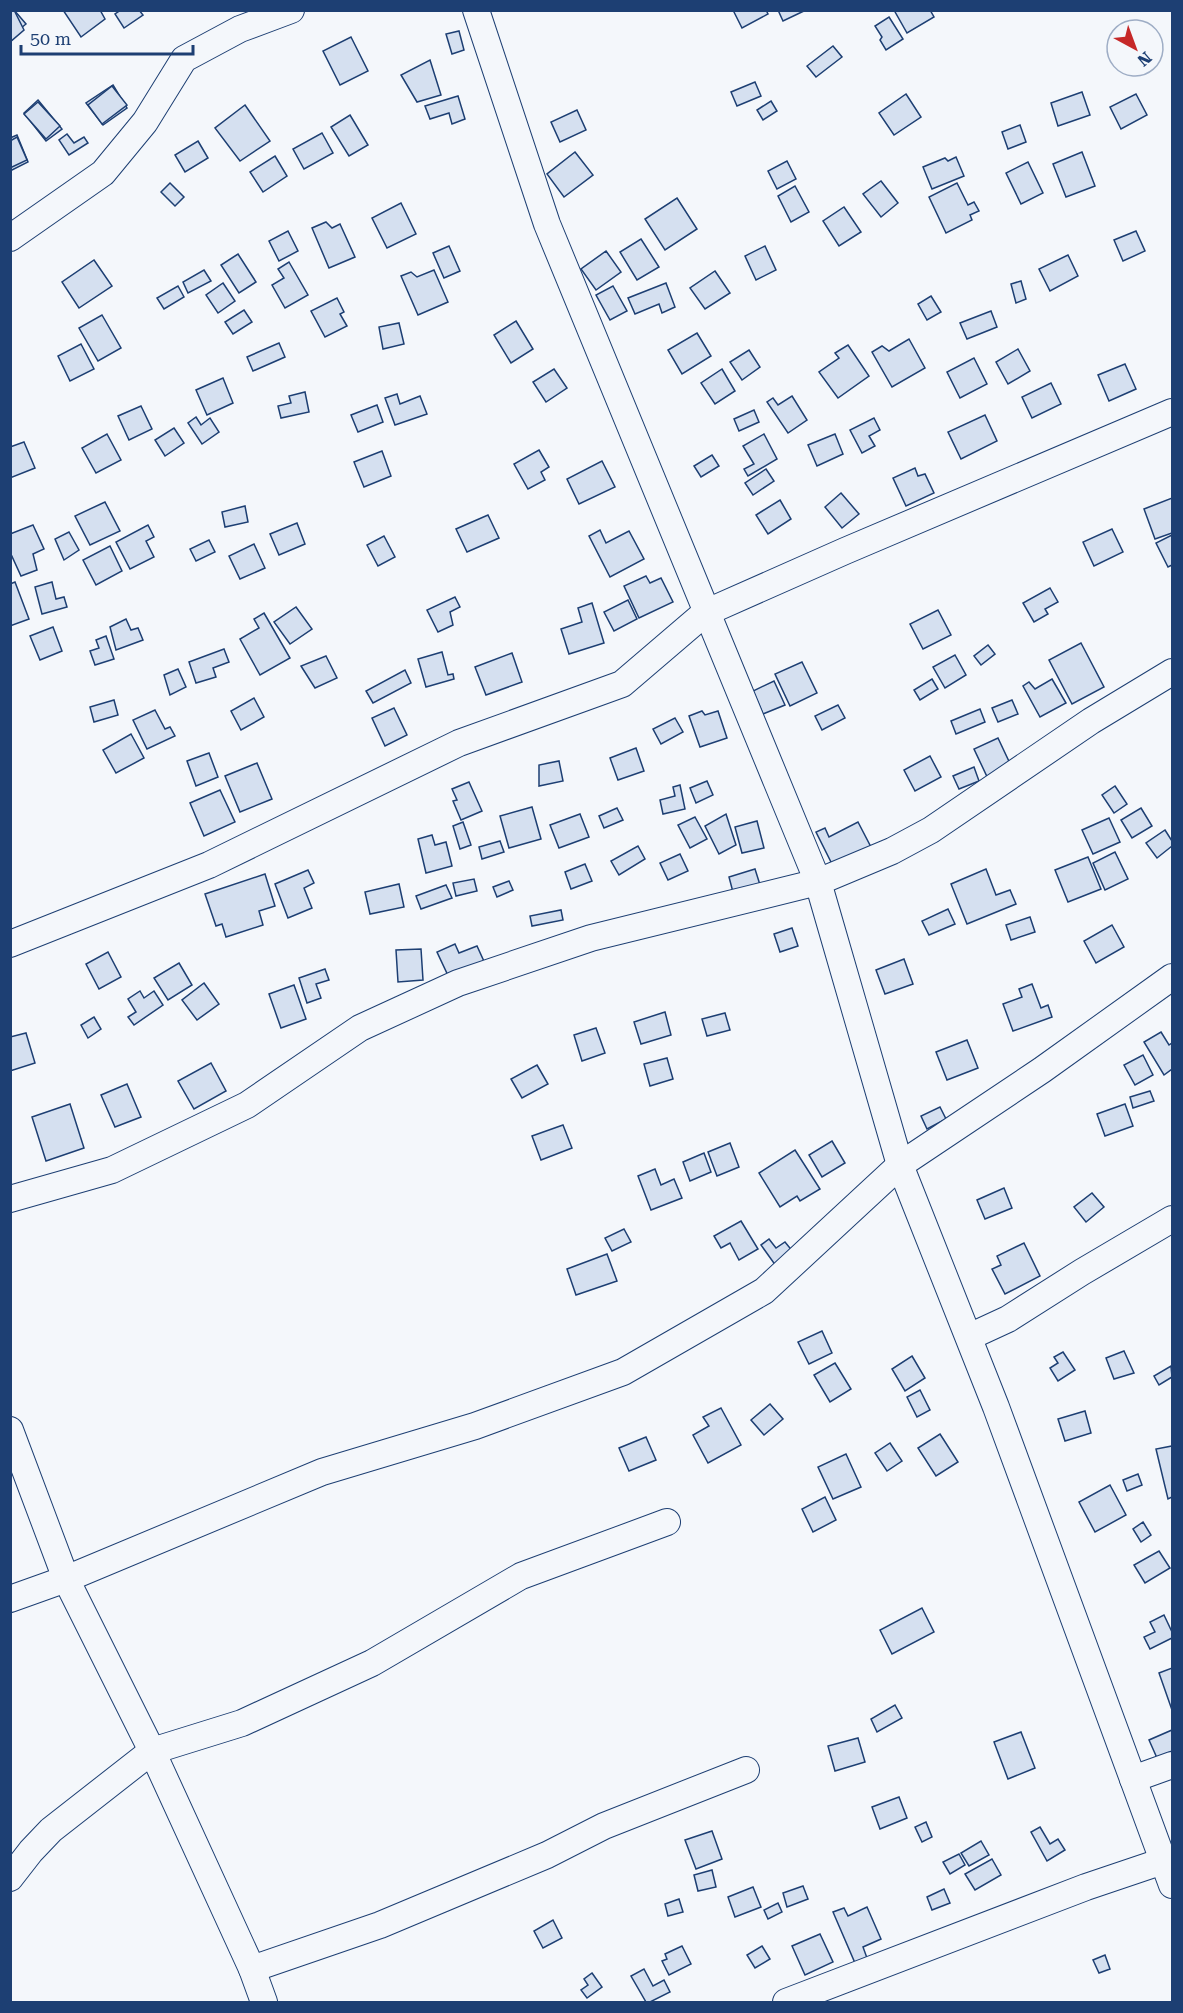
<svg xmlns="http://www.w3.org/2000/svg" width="1183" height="2013" font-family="'Roboto Serif',serif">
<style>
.building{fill:#d5e0f0;stroke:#1d3f73;stroke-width:1.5}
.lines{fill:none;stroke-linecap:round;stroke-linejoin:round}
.minor-casing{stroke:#1d3f73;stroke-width:28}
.minor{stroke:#f4f7fb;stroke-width:26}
</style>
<rect width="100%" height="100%" fill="#f4f7fb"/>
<!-- building -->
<g class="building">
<polygon points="10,10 14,10 26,24 10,37"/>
<polygon points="10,10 14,10 24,30 10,42"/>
<polygon points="63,10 100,10 105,19 81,37"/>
<polygon points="121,10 139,10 143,15 124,28 115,14"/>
<polygon points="733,10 766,10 768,14 742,28"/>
<polygon points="778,10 806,10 783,21"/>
<polygon points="894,10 930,10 934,17 907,33"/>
<polygon points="889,17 903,39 886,50 880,40 882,37 875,26"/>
<polygon points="459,31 464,50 452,54 446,34"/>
<polygon points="351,37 368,71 340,85 323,51"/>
<polygon points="833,46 842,57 816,77 807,66"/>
<polygon points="430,60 441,95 417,102 401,75"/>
<polygon points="755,82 761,96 737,106 731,92"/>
<polygon points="113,85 127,108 103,125 86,103"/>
<polygon points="112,86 127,105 102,124 88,105"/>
<polygon points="1082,92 1090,115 1058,126 1051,103"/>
<polygon points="906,94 921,117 894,135 879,113"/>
<polygon points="1136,94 1147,115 1121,129 1110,107"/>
<polygon points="458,96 465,119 452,124 449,113 430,119 425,106"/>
<polygon points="38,100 62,129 46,141 24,113"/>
<polygon points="771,101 777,111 763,120 757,110"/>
<polygon points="38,102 60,126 46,139 24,114"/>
<polygon points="245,105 270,141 240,161 215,128"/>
<polygon points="577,110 586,130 560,142 551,122"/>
<polygon points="350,115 368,145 349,156 331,127"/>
<polygon points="1020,125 1026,142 1008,149 1002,132"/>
<polygon points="322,133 333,153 304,169 293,149"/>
<polygon points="67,134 74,143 84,137 88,143 69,155 59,140"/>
<polygon points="17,135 28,162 10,171 10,138"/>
<polygon points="17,137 27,160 10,168 10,141"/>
<polygon points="198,141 208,158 185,172 175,155"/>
<polygon points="575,152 593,175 564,197 547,174"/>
<polygon points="1082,152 1095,186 1066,197 1053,164"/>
<polygon points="275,156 287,176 263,192 250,172"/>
<polygon points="956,157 964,176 932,189 923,167 945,158 948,161"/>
<polygon points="787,161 796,179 777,189 768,171"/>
<polygon points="1028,162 1043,193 1021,204 1006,173"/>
<polygon points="881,181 898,203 881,217 863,194"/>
<polygon points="170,183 184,197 175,206 161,192"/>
<polygon points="957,183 968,205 974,202 979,211 970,215 972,220 946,233 929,197"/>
<polygon points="795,186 809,212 791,222 778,196"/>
<polygon points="677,198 697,229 665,250 645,219"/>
<polygon points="401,203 416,234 387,248 372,218"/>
<polygon points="844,207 861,232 839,246 823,221"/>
<polygon points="326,222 332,228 340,224 355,257 329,268 312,228"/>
<polygon points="288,231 298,251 279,261 269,241"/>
<polygon points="1136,231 1145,251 1123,261 1114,240"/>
<polygon points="641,239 659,267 637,280 620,252"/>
<polygon points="449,246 460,271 444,278 433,253"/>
<polygon points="765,246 776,270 756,280 745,256"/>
<polygon points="606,251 621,272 596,290 581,269"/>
<polygon points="238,254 256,282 239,293 221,265"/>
<polygon points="1068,255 1078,276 1050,291 1039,269"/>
<polygon points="94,260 112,286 79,308 62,282"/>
<polygon points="289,262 308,295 285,308 272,285 284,278 278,269"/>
<polygon points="204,270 211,281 188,293 183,282"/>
<polygon points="434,270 448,302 418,315 401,276 411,272 417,277"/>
<polygon points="715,271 730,293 705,309 690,288"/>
<polygon points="1021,281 1026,299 1016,303 1011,284"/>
<polygon points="223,283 235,301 218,313 206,295"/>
<polygon points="666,283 675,307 662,313 659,304 635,314 628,298"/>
<polygon points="178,286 184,297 164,309 157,298"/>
<polygon points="613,286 627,311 610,320 596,295"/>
<polygon points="931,296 941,312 927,320 918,304"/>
<polygon points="337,298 344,312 340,314 347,326 325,337 311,311"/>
<polygon points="244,310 252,322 233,334 225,322"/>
<polygon points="991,311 997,327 967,339 960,323"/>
<polygon points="102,315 121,348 98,361 79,328"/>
<polygon points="516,321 533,349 511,363 494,335"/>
<polygon points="399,323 404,344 383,349 379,327"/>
<polygon points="697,333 711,356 682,374 668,350"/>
<polygon points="909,339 925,368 892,387 872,352 882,346 889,351"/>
<polygon points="279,343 285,357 253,371 247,357"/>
<polygon points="81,344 94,369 70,381 58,356"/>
<polygon points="848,345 869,376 838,398 819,372 839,358 835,353"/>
<polygon points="1018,349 1030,371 1008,384 996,362"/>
<polygon points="749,350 760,367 742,380 730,362"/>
<polygon points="974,358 987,384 960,398 947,372"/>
<polygon points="1125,364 1136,389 1109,401 1098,375"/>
<polygon points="554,369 567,388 546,402 533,382"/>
<polygon points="722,369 735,391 715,404 701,383"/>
<polygon points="223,378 233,403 207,415 196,390"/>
<polygon points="1051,383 1061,404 1032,418 1022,397"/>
<polygon points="305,392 309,412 281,418 278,406 291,403 289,396"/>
<polygon points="397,394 400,404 420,396 427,414 395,425 385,398"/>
<polygon points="792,396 807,420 788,433 767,402 773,398 778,405"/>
<polygon points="377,405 383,422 358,432 351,415"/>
<polygon points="141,406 152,429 129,440 118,416"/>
<polygon points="754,410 759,422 739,431 734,419"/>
<polygon points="985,415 997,441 961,459 948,432"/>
<polygon points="196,417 201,425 210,418 219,432 202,444 188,423"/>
<polygon points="874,418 880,430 869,436 875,446 862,453 850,430"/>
<polygon points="174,428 184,443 165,456 155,440"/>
<polygon points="107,434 121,460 96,473 82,448"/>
<polygon points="764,434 777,459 748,476 744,469 754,464 743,446"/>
<polygon points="835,434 843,454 817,466 808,445"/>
<polygon points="24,442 35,468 10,478 10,447"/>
<polygon points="539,450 549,467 541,472 545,480 528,489 514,464"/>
<polygon points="382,451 391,476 364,487 354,462"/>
<polygon points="712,455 719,466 701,477 694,466"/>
<polygon points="602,461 615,487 579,504 567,479"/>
<polygon points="915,468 918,476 925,474 934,493 906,506 893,478"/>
<polygon points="766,469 774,481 753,495 745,483"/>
<polygon points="841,493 859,514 842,528 825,507"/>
<polygon points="1172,498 1172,533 1155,539 1144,509"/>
<polygon points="780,500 791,519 768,534 756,515"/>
<polygon points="105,502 120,531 90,545 75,516"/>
<polygon points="245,506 248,522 225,527 222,512"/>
<polygon points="488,515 499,538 467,552 456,529"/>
<polygon points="297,523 305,544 279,555 270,534"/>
<polygon points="33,525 44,549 33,554 37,570 21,576 10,552 10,534"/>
<polygon points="148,525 154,537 146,541 154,557 130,569 116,542"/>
<polygon points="1112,529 1123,552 1094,566 1083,542"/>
<polygon points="600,530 606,543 629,531 644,559 610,577 589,536"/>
<polygon points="69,532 79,550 64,560 55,539"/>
<polygon points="1172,535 1172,565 1168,567 1156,543"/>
<polygon points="384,536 395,557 378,566 367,545"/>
<polygon points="209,540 215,552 196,561 190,549"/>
<polygon points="254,544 265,568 240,579 229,556"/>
<polygon points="110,546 122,571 96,585 83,560"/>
<polygon points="646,576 650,583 661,578 673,602 639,618 624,586"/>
<polygon points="15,582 29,619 10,626 10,584"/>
<polygon points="52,582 56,599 64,597 67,607 42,614 35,587"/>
<polygon points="1050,588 1058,602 1045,609 1048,614 1034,622 1023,603"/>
<polygon points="455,597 460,607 450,612 453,625 438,632 427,610"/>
<polygon points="628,600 637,619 614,631 604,612"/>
<polygon points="592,603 604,643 569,654 561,629 582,622 578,608"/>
<polygon points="296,607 312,629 290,644 274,622"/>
<polygon points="938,610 951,635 923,649 910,624"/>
<polygon points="264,613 290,658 260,675 240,639 259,628 254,619"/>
<polygon points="126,619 131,630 138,628 143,640 116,650 110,627"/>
<polygon points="53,627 62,651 40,660 30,636"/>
<polygon points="106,636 114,659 95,665 90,651 99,648 96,640"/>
<polygon points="1081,643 1104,687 1072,704 1049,660"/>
<polygon points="988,645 995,654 981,665 974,656"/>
<polygon points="224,649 229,662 213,668 216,677 196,683 189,662"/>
<polygon points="442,652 448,675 453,674 454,679 426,687 418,659"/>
<polygon points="512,653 522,682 486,695 475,667"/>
<polygon points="955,655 966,675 945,688 933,667"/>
<polygon points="326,656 337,678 315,688 301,666"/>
<polygon points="802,662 817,693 790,706 775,674"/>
<polygon points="178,669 186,687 170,695 164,675"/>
<polygon points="405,670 411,683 373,703 366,691"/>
<polygon points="932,679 938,689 920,700 914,690"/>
<polygon points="1052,679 1066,703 1040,717 1023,686 1029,682 1035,689"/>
<polygon points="774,681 785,705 763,714 753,691"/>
<polygon points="254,698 264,717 241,730 231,711"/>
<polygon points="114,700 118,715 94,722 90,707"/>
<polygon points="1012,700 1018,714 998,722 992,708"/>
<polygon points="838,705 845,718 822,730 815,716"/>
<polygon points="394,708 407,735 385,746 372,718"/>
<polygon points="980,709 985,722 956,734 951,721"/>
<polygon points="155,710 165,729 170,727 175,736 147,749 133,720"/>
<polygon points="702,711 705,715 718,711 727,738 700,747 689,716"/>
<polygon points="675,718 683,732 661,744 653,729"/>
<polygon points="131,734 144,758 116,773 103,750"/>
<polygon points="998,738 1014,772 990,783 974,749"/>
<polygon points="636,748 644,771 618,780 610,758"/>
<polygon points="209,753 218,777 196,786 187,761"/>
<polygon points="930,756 941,777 915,791 904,770"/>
<polygon points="559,761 563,781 539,786 539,765"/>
<polygon points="257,763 272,799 240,812 225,776"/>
<polygon points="974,767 979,781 959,789 953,776"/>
<polygon points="707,781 713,795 696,803 690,788"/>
<polygon points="469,782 482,811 461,820 453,801 457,800 452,789"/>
<polygon points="680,785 685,809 663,814 660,800 675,796 673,787"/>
<polygon points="1115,786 1127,804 1114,813 1102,795"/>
<polygon points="220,790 235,822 204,836 190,803"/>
<polygon points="532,807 541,839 509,848 500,816"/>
<polygon points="617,808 623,820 604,828 599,816"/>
<polygon points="1141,808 1152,826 1132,838 1121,820"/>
<polygon points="580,814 589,837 559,848 550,825"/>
<polygon points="726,814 736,845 719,854 705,826"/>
<polygon points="695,817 707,839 690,848 678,825"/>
<polygon points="1109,818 1120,842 1093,854 1082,830"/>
<polygon points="757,821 764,848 742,853 735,827"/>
<polygon points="463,822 471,845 460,849 453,826"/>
<polygon points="858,822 873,851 835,870 816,832 825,828 829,837"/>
<polygon points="1165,830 1172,841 1172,846 1157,858 1146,843"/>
<polygon points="432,835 435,845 446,842 452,866 426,873 418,839"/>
<polygon points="500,841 504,852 482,859 479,847"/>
<polygon points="638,846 645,859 619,875 611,861"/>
<polygon points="1115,852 1128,879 1105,890 1093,863"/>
<polygon points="680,854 688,871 668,880 660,863"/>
<polygon points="1088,857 1101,889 1068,902 1055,870"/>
<polygon points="585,864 592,881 571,889 565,872"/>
<polygon points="755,869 761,888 734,896 729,877"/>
<polygon points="986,869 996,895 1010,890 1016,904 967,924 951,884"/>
<polygon points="308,870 314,883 304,888 312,908 288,918 275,884"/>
<polygon points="265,874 275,906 259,911 263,925 226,937 222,924 216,926 205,894"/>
<polygon points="474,879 477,891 456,896 453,883"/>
<polygon points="509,881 513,890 497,897 493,887"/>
<polygon points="399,884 404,907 370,914 365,892"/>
<polygon points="446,885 452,898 421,909 416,896"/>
<polygon points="948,909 955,924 929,935 922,921"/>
<polygon points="561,910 563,920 532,926 530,916"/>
<polygon points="1030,917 1035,932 1011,940 1006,925"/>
<polygon points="1112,925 1124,947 1096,963 1084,941"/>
<polygon points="792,928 798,946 780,952 774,934"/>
<polygon points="455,944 459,953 477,946 487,968 452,984 437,952"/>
<polygon points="421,949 423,980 398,982 396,950"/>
<polygon points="108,952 121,977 99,989 86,964"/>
<polygon points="904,959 913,984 885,994 876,970"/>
<polygon points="179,963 192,985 168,1000 154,978"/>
<polygon points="325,969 329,980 316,984 321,998 307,1003 299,978"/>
<polygon points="204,983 219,1004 197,1020 182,1000"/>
<polygon points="1032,984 1041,1008 1048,1005 1052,1017 1013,1031 1003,1004 1022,997 1019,989"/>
<polygon points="294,985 306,1019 281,1028 269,994"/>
<polygon points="140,991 144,998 154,991 163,1005 134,1025 128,1017 136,1012 128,999"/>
<polygon points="665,1012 671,1035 641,1044 634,1022"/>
<polygon points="725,1013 730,1030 707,1036 702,1019"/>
<polygon points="94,1017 101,1029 88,1038 81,1025"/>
<polygon points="596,1028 605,1053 582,1061 574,1035"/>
<polygon points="1161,1032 1169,1045 1172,1043 1172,1069 1164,1075 1144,1042"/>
<polygon points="26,1033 35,1063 10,1071 10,1037"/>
<polygon points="967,1040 978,1068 947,1080 936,1052"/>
<polygon points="1143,1055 1153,1075 1135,1085 1124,1065"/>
<polygon points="667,1058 673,1079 650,1086 644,1064"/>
<polygon points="211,1063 226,1091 194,1109 178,1081"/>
<polygon points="537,1065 548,1084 522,1098 511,1079"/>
<polygon points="127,1084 141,1117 115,1127 101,1095"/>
<polygon points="1150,1091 1154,1101 1133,1108 1130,1097"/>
<polygon points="70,1104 84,1148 46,1161 32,1117"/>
<polygon points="1125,1104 1133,1126 1105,1136 1097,1114"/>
<polygon points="940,1107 946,1119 927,1129 921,1116"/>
<polygon points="563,1125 572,1148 541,1160 532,1136"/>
<polygon points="832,1141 845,1163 822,1177 809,1155"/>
<polygon points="730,1143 739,1167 717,1176 708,1152"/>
<polygon points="795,1150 820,1189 800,1201 797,1196 780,1207 759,1173"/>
<polygon points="704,1153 711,1172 690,1181 683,1162"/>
<polygon points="655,1169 661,1185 674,1179 682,1198 651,1210 638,1176"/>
<polygon points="1004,1188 1012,1208 985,1219 977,1200"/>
<polygon points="1092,1193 1104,1207 1086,1222 1074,1207"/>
<polygon points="741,1221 758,1249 739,1260 730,1243 721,1248 714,1236"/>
<polygon points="624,1229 631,1242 612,1251 605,1238"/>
<polygon points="769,1239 776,1248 785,1242 794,1253 776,1266 761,1245"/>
<polygon points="1024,1243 1040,1276 1005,1294 992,1269 1001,1265 997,1256"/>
<polygon points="607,1254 617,1281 576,1295 567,1269"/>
<polygon points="822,1331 832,1353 809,1364 798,1342"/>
<polygon points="1124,1351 1134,1373 1114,1379 1106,1358"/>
<polygon points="1063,1352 1075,1370 1058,1381 1050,1368 1058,1363 1054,1357"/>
<polygon points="912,1356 925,1378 905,1391 892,1369"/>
<polygon points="835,1363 851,1389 830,1402 814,1375"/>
<polygon points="1171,1366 1172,1377 1159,1385 1154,1376"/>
<polygon points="920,1390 930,1410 917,1417 907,1397"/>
<polygon points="770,1404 783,1419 764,1435 751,1420"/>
<polygon points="721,1408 741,1445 708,1463 693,1435 709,1426 703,1417"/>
<polygon points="1085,1411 1091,1433 1065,1441 1058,1419"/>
<polygon points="940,1434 958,1462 936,1476 918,1448"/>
<polygon points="646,1437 656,1460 629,1471 619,1448"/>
<polygon points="890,1443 902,1461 887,1471 875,1453"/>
<polygon points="1172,1446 1172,1497 1168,1499 1156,1449"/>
<polygon points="846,1454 861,1487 833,1499 818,1467"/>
<polygon points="1138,1474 1142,1485 1127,1491 1123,1480"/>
<polygon points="1110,1485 1126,1515 1095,1532 1079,1502"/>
<polygon points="825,1497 836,1520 813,1532 802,1509"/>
<polygon points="1143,1522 1151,1535 1141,1542 1133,1529"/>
<polygon points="1159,1551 1170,1568 1145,1583 1134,1565"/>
<polygon points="922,1608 934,1632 892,1654 880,1630"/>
<polygon points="1164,1615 1172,1632 1172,1638 1150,1649 1144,1637 1155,1632 1150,1622"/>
<polygon points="1172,1668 1172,1710 1159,1673"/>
<polygon points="895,1705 902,1718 877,1732 871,1719"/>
<polygon points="1172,1730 1172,1751 1157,1758 1149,1740"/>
<polygon points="1021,1732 1035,1768 1008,1779 994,1742"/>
<polygon points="858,1738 865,1762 835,1771 828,1746"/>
<polygon points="899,1797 907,1818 880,1829 872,1807"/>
<polygon points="926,1822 932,1837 922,1842 915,1827"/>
<polygon points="1040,1827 1050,1844 1058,1839 1065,1850 1047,1861 1031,1832"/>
<polygon points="712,1831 722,1859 696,1869 685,1840"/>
<polygon points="981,1841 989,1855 969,1866 961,1853"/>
<polygon points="959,1854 965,1865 950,1874 943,1862"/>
<polygon points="992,1859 1001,1875 975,1890 965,1874"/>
<polygon points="712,1870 716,1887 698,1891 694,1875"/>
<polygon points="803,1886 808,1899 787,1907 783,1893"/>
<polygon points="753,1887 761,1907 735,1917 728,1897"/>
<polygon points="944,1889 950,1903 932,1910 927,1897"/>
<polygon points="679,1899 683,1912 668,1916 665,1904"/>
<polygon points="778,1903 782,1912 768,1919 764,1910"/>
<polygon points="867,1907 881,1939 863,1947 867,1958 855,1963 833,1912 844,1908 848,1916"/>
<polygon points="553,1920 562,1938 543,1948 534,1931"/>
<polygon points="820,1934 833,1962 805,1975 792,1946"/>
<polygon points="682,1946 691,1964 669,1975 662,1961 667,1959 665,1954"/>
<polygon points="762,1946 770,1959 755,1968 747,1955"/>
<polygon points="1105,1955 1110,1969 1099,1973 1093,1960"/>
<polygon points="644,1969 653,1986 664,1980 670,1992 650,2002 646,2002 631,1976"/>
<polygon points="592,1973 602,1987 587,1998 581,1990 588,1985 584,1979"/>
</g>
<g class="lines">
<defs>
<g id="minor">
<polyline points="476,10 547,224 818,882 900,1165 996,1407 1172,1885"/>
<polyline points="10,238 103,173 145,122 184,59 240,29 291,10"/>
<polyline points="10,944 209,865 459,743 622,684 705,613 845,551 1172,412"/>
<polyline points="10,1199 112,1170 247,1105 360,1028 458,983 591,938 818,882 892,851 931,830 1091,721 1172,672"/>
<polyline points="969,1337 1008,1319 1082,1272 1172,1219"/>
<polyline points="10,1430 66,1579 152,1751 252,1969 264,2002"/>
<polyline points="10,1599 66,1579 322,1472 475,1426 623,1372 764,1291 900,1165 1042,1070 1172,977"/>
<polyline points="1133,1779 1172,1765"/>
<polyline points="10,1878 31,1851 51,1830 152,1751 242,1723 372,1663 521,1576 667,1522"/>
<polyline points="252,1969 380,1925 547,1855 604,1826 746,1770"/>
<polyline points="786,2002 1086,1887 1163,1861"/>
</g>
</defs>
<!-- minor casing -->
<use href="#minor" class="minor-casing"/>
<!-- minor -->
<use href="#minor" class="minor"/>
</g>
<!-- border -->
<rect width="1183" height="2013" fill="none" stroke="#1d3f73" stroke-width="24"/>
<!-- north arrow -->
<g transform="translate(1135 48) rotate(139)"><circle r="28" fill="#f4f7fb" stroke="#9eadc5" stroke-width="1.5"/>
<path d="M0-4.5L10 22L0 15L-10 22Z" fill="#c62828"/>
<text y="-9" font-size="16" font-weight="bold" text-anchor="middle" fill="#1d3f73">N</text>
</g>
<!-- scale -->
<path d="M21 45v9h172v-9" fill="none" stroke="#1d3f73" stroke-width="3"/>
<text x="30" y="45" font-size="18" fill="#1d3f73" stroke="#f4f7fb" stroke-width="4.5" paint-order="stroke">50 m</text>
</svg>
